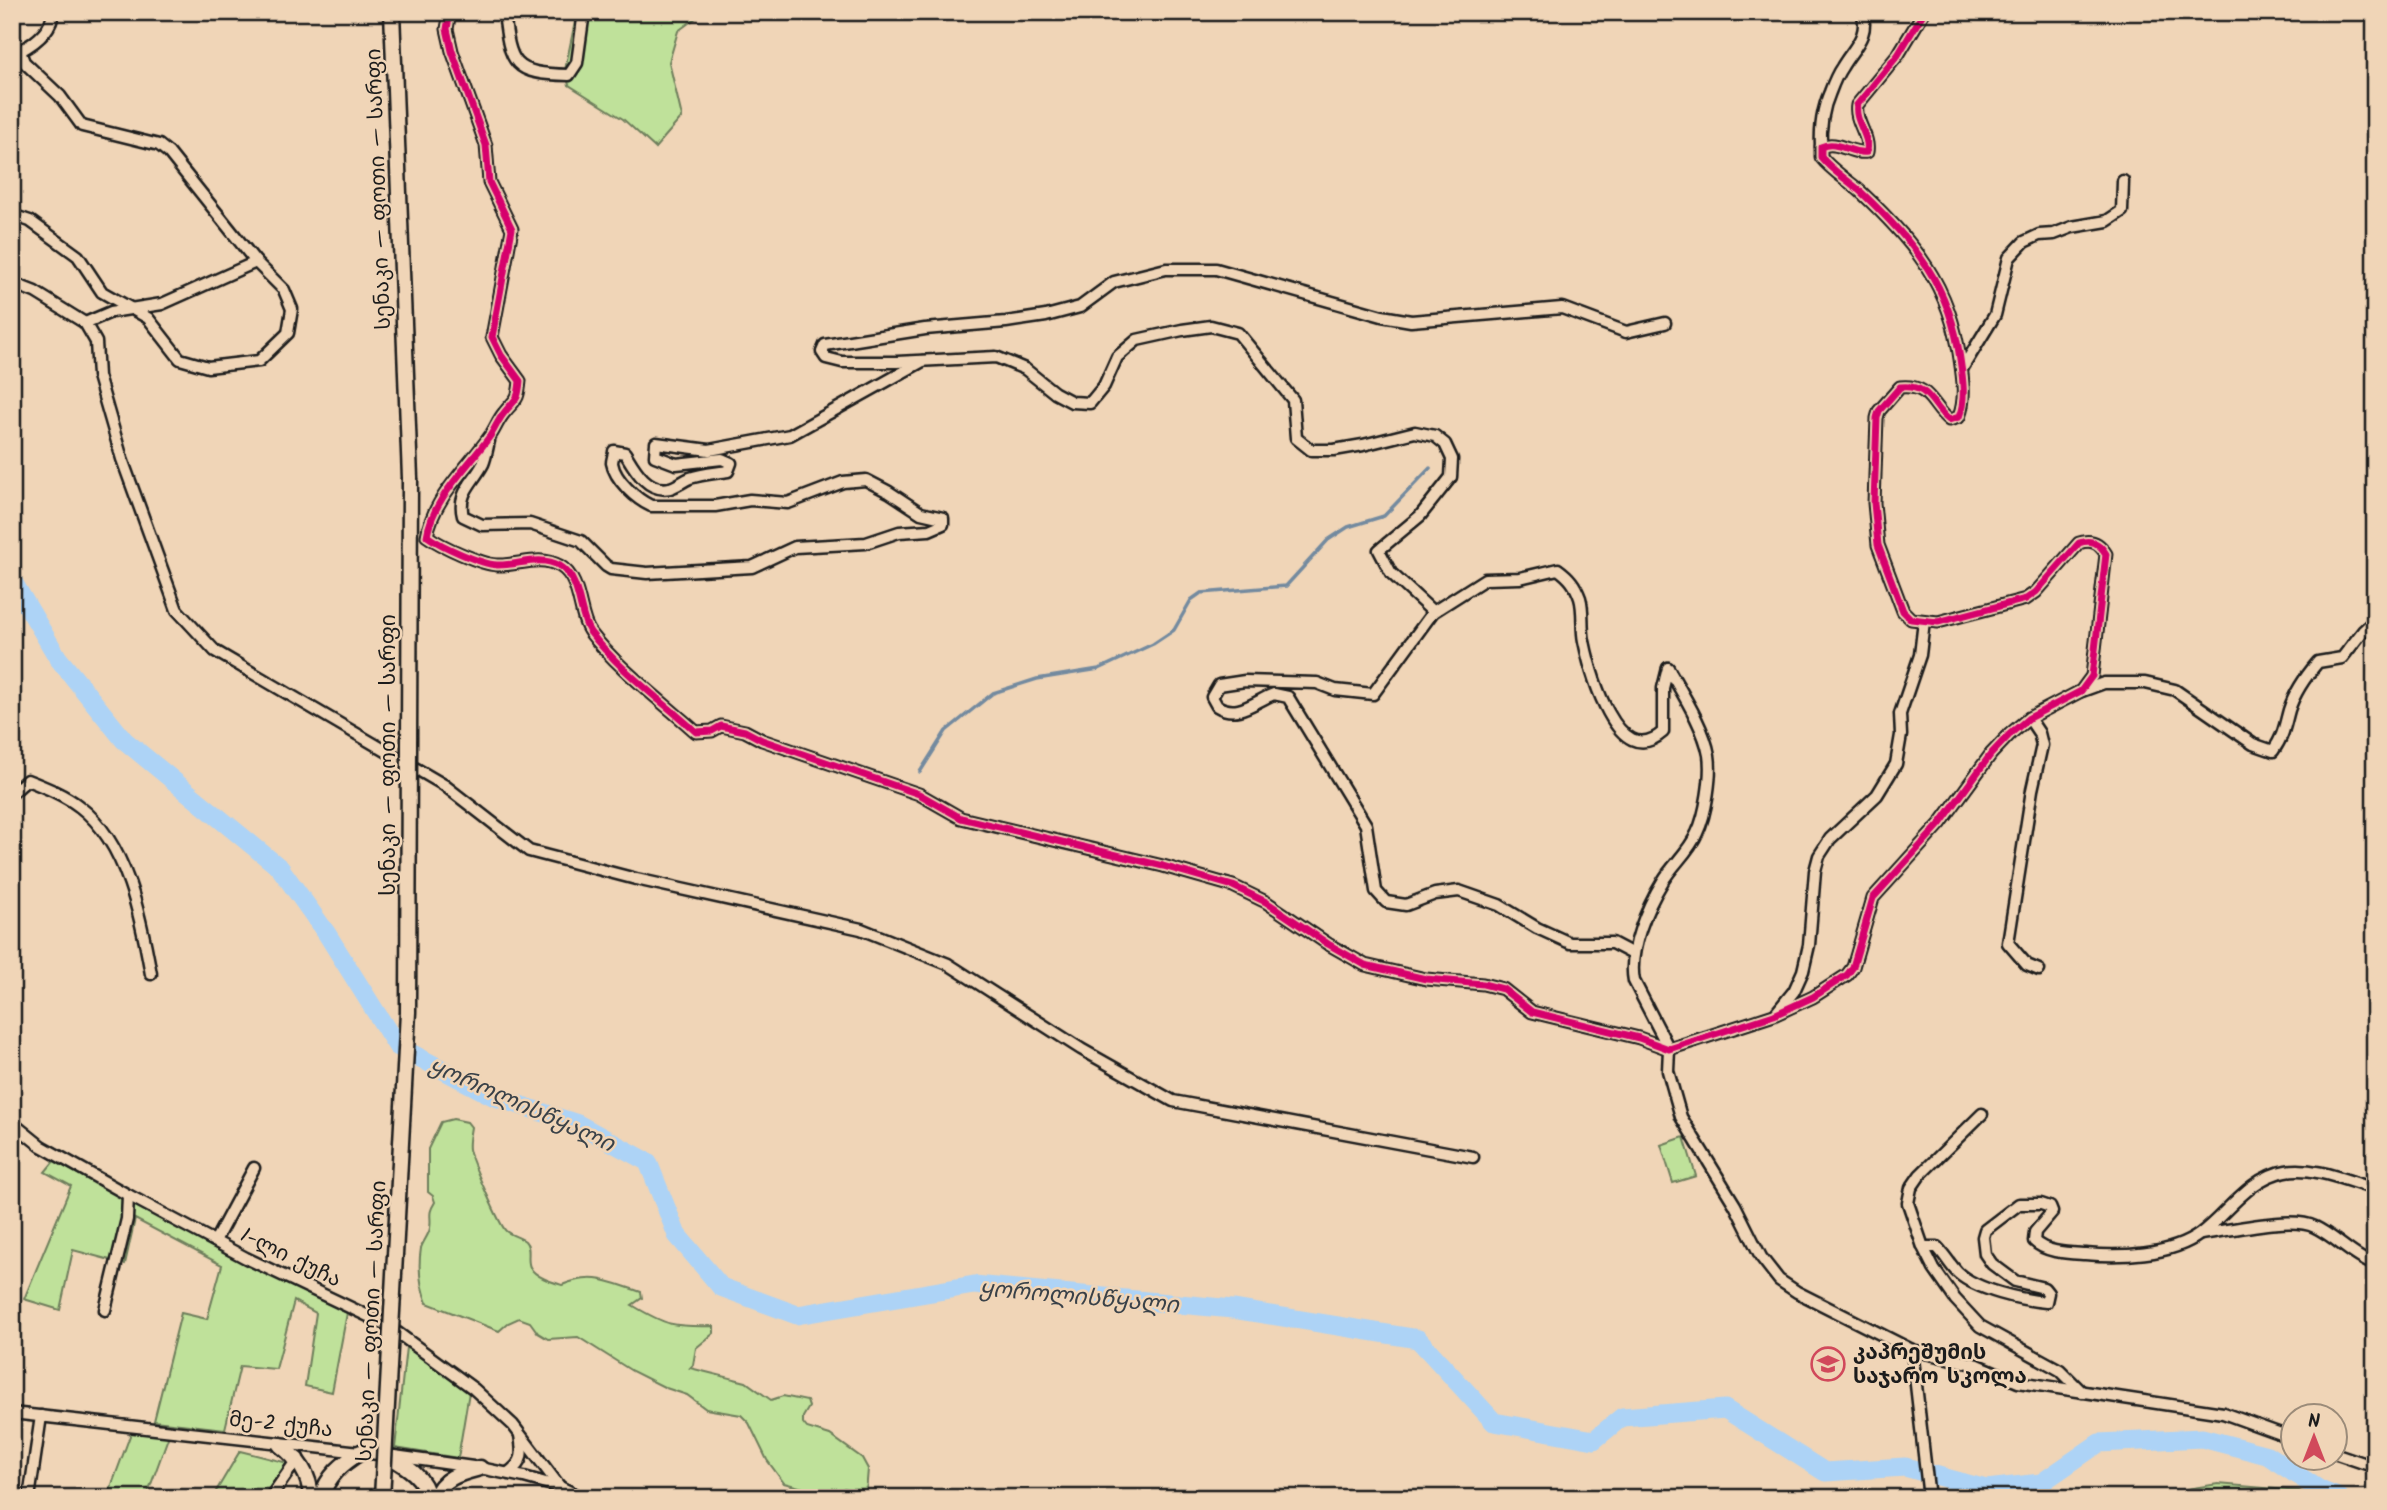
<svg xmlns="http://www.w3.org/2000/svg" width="2387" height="1510" font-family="Kalam,'Noto Sans Georgian',sans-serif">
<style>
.green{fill:#bfe19a;stroke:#6e7e5b;stroke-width:2}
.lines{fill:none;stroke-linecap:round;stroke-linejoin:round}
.stream{stroke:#738a9f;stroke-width:3.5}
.river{stroke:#add3f6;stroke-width:19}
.minor-casing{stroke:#1c1c1c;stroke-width:15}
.highway-casing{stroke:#1c1c1c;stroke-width:19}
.minor{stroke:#f0d5b7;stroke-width:10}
.highway{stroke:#f0d5b7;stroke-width:14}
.highway-bridge-casing{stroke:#1c1c1c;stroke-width:19;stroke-linecap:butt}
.highway-bridge{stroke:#f0d5b7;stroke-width:14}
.cycleway-casing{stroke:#f0d5b7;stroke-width:11}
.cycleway{stroke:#d6006c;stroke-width:7}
.labels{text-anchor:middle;stroke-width:5;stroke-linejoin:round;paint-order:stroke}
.street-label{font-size:21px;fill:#1c1c1c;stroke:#f0d5b7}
.poi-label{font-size:21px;font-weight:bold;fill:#1c1c1c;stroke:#f0d5b7;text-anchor:start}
.water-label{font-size:23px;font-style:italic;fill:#394148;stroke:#f0d5b7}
</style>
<rect width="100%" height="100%" fill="#f0d5b7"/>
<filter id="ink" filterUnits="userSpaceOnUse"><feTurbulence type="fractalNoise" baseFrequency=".0143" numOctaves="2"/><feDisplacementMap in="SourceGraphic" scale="14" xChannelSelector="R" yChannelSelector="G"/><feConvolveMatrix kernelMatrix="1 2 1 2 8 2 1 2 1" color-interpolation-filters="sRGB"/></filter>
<g filter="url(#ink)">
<!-- green -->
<g class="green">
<polygon points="577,12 704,12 678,31 669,62 682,117 655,148 623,119 569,85 565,70"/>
<path d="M 453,1119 L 467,1122 L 471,1127 C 470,1134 468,1142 469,1149 C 470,1158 500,1226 506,1231 C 512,1236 520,1237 525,1241 C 532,1248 526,1259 530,1267 C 535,1277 552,1282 562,1285 C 594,1272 609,1282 641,1292 L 642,1298 L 632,1305 C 667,1326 673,1327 714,1326 L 714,1333 L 696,1348 L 693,1365 L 690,1368 L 746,1382 L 771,1400 L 783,1396 L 807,1401 L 809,1407 L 803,1417 L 803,1423 L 807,1428 L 830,1435 L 862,1458 L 868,1469 L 866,1493 L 844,1488 L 840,1492 L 854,1498 L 805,1498 L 807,1489 L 784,1483 L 767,1460 L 749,1423 L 741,1415 L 706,1409 L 687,1395 L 666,1388 L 632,1371 L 578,1337 L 548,1339 L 538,1333 L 530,1322 L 519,1318 L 508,1323 L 499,1331 L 427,1303 C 420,1286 418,1267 421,1248 C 423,1241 429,1235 430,1228 C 432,1215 427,1215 435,1202 L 433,1196 L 428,1192 L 428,1149 L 441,1122 Z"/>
<polygon points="1684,1137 1696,1176 1673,1183 1661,1145"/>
<polygon points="54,1161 244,1263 347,1313 332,1392 305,1386 316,1313 294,1301 276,1369 240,1366 225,1429 154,1421 181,1313 207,1319 222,1265 135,1219 125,1264 73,1250 60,1310 24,1299 71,1186 45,1172"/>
<polygon points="406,1347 469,1392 458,1458 395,1448"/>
<polygon points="131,1433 169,1435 146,1498 107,1498"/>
<polygon points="240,1451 288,1463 262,1498 212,1498"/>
<polygon points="2218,1484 2299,1491 2315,1498 2172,1498 2187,1489"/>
</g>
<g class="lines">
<!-- stream -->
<polyline class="stream" points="920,772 946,731 993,693 1037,679 1099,669 1153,644 1174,630 1191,600 1201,593 1286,586 1328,540 1348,527 1384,516 1430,468"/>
<!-- river -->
<polyline class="river" points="12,580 58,658 124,740 280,868 327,934 397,1046 495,1097 578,1124 648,1162 677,1235 721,1287 797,1315 974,1285 1233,1309 1418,1339 1494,1422 1594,1440 1622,1417 1725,1409 1825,1472 1905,1467 1986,1489 2041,1483 2099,1443 2202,1438 2267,1455 2320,1490 2340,1498"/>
<defs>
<g id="minor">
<path d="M 450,12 L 447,29 L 452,51 L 486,145 L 489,182 L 512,229 L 492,337 L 501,355 L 520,381 C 518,402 516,398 504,413 C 498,420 495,429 490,436 C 468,467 433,498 427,536 C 441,546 480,564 497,565 C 518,566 539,554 560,566 C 582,579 578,616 590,632 C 618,669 662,701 696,732 L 712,731 L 721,726 L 745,731 L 762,740 L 919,794 L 961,818 L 1163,866 L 1233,886 L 1266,902 L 1328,944 L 1365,965 L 1426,979 L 1483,984 L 1503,989 L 1532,1012 L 1639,1038 L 1669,1049 L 1774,1015 L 1813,997 L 1847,975 L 1853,967 L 1873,898 L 1940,824 L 1991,754 L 2010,734 L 2029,718 L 2081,691 L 2092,676 L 2106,554 C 2099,542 2091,539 2079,543 L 2036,592 L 2026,599 L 1938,622 L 1911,619 L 1903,611 L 1878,545 L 1874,503 L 1877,418 L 1879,411 L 1900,387 C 1931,384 1931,406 1949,420 L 1959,417 C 1966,399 1963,379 1960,359 C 1950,285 1914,242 1861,192 C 1848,180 1832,171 1821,157 L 1821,147 C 1837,139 1851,155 1867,152 C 1870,135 1854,122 1857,105 L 1898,55 L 1924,12"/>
<path d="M 504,12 C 510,65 513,74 569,75 L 577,63 L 584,12"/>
<path d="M 20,51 C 35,43 52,31 53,12"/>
<polyline points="12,53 20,51 24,62 60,96 82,126 159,145 169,153 256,262 284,290 292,309 288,333 259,361 208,367 180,359 148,318 102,292 78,256 30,221 12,215"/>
<path d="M 1821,147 C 1820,129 1823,108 1830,92 C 1833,84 1837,74 1842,67 C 1853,48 1870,36 1862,12"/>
<polyline points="12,283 35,292 85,323 96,342 98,376 122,459 177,610 215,651 444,785 529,851 636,879 861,929 948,964 1081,1049 1173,1101 1473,1157"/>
<polyline points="85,323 111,312 162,304 256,262"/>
<polyline points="1962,369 1995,315 2009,258 2024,242 2039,235 2054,234 2072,227 2107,221 2122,211 2123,181"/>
<path d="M 489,441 C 487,449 486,457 483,464 C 473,483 457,493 463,516 L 482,525 L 530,524 L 581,541 L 606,566 L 611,569 L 647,573 L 752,567 L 795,547 L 866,543 L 899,532 L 929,530 L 943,524 L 943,518 L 921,513 L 889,492 L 866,480 L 843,482 L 788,503 L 750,500 L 715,506 L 651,506 C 636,499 615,480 612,463 C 612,459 614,455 614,451 L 625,453 C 634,468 647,493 670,488 C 677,486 683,481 690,478 C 702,474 716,473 728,471 L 731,463 L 722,459 L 676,464 L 655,456 L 656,443 L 709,450 L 790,435 L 923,361"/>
<polyline points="1433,612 1391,573 1379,550 1420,516 1451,477 1452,459 1445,444 1435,436 1415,432 1363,445 1334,450 1311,450 1296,438 1293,400 1238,333 1211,326 1182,330 1137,340 1117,357 1104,386 1090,403 1072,402 1055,393 1025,369 996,357 897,362 842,362 826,358 822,352 825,345 925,329 1006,322 1046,316 1080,307 1114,282 1166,269 1216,269 1382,316 1411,321 1562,308 1626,332 1665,323"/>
<path d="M 1668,668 C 1682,693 1704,727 1709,755 C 1712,775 1706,815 1697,833 C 1689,852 1673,864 1663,881 C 1647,907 1628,951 1634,981 L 1669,1049 L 1668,1071 L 1681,1117 L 1735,1205 L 1761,1257 L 1779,1280 L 1797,1292 L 1912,1350 L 1929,1498"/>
<path d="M 2082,691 L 2104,683 L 2145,683 L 2175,690 L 2253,744 L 2273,751 C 2284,735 2284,728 2289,710 C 2295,691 2306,676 2318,662 L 2342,658 L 2363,631 L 2375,620"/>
<polyline points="2029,718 2039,733 2042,745 2032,790 2008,943 2027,965 2039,970"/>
<path d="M 12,793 L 27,780 C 45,787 65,795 80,807 C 127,843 141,918 151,974"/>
<path d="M 1633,954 L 1612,943 L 1570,943 L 1537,928 L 1499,905 L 1459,891 L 1435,894 L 1406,905 L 1386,902 L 1376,891 L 1366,825 L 1288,697 L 1274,694 C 1255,701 1238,719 1217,706 L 1212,697 L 1219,685 L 1245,681 L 1317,683 L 1335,690 L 1373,694 L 1433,612 L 1485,579 L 1520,578 L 1558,569 C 1569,577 1575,584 1580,598 C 1584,611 1581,627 1584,641 C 1590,670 1617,773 1663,732 L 1663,688 L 1668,668"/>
<polyline points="1777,1012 1794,991 1803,971 1809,945 1815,871 1819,856 1830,839 1877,795 1896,764 1901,735 1900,714 1920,655 1924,621"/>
<polyline points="1982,1114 1920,1175 1911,1188 1908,1203 1923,1247 1934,1269 1955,1299 1980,1326 2060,1370 2082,1392"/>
<polyline points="12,1120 15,1125 41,1146 128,1195 246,1258 387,1325 474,1389 513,1425 560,1487"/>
<path d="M 2201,1234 C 2229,1231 2291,1215 2315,1227 C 2336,1237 2353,1257 2375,1265"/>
<polyline points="215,1241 254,1168"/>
<path d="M 1923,1247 L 1937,1247 C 1945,1255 1950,1265 1958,1273 C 1977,1290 2022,1300 2046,1302 L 2048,1293 L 2044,1288 L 2015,1281 L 1992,1264 L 1985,1254 L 1983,1237 L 1985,1230 L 2019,1204 L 2041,1204 L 2050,1207 L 2052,1212 L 2035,1232 L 2034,1241 C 2046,1253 2069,1253 2085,1254 C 2119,1257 2171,1256 2200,1234 C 2227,1214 2249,1177 2286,1171 C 2315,1166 2347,1181 2375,1189"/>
<polyline points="105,1310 127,1219 128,1195"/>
<polyline points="1912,1350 1978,1365 2018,1382 2223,1413 2292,1438"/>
<polyline points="12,1413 387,1455 480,1468 524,1477 560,1487 583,1498"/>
<polyline points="2334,1453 2375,1467"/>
<path d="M 508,1473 C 524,1462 523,1454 520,1435"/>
<polyline points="29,1498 41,1416"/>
<polyline points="270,1498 298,1458"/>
</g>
<g id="highway">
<polyline points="392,12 410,478"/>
<path d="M 280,1445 C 298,1459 310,1474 311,1498"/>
<path d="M 387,1455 C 404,1465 425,1476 428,1498"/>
<path d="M 321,1498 C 327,1476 343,1463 361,1452"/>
<path d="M 435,1498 C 442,1477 461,1473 480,1468"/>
</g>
</defs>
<!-- minor casing -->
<use href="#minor" class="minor-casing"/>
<!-- highway casing -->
<use href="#highway" class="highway-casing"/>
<!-- minor -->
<use href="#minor" class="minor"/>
<!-- highway -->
<use href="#highway" class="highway"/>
<defs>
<polyline id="highway-bridge" points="382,1498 408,1012 410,478"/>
</defs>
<!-- highway-bridge casing -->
<use href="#highway-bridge" class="highway-bridge-casing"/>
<!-- highway-bridge -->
<use href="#highway-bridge" class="highway-bridge"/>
<defs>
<path id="cycleway" d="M 450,12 L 447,29 L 452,51 L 486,145 L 489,182 L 512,229 L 492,337 L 501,355 L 520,381 C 518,402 516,398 504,413 C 498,420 495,429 490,436 C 468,467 433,498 427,536 C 441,546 480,564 497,565 C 518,566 539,554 560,566 C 582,579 578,616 590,632 C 618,669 662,701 696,732 L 712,731 L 721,726 L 745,731 L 762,740 L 919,794 L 961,818 L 1163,866 L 1233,886 L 1266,902 L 1328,944 L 1365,965 L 1426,979 L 1483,984 L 1503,989 L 1532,1012 L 1639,1038 L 1669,1049 L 1774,1015 L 1813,997 L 1847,975 L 1853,967 L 1873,898 L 1940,824 L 1991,754 L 2010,734 L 2029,718 L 2081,691 L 2092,676 L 2106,554 C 2099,542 2091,539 2079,543 L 2036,592 L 2026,599 L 1938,622 L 1911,619 L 1903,611 L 1878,545 L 1874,503 L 1877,418 L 1879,411 L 1900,387 C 1931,384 1931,406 1949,420 L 1959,417 C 1966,399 1963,379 1960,359 C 1950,285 1914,242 1861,192 C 1848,180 1832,171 1821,157 L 1821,147 C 1837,139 1851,155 1867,152 C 1870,135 1854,122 1857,105 L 1898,55 L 1924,12"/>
</defs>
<!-- cycleway casing -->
<use href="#cycleway" class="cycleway-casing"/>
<!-- cycleway -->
<use href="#cycleway" class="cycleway"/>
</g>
</g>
<!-- icons -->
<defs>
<symbol id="school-ring" viewBox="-11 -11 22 22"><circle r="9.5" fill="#f0d5b7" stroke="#d1495b" stroke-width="1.5"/><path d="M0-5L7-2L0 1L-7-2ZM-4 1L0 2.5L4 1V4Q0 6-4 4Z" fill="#d1495b"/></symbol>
</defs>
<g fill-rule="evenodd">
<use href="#school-ring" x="1809" y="1345" width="38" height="38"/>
</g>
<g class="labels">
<!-- street labels -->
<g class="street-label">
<text transform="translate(378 189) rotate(-92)" y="7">სენაკი — ფოთი — სარფი</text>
<text transform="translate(388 755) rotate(-90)" y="7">სენაკი — ფოთი — სარფი</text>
<text transform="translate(291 1257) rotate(26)" y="7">1-ლი ქუჩა</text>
<text transform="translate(371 1321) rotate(-87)" y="7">სენაკი — ფოთი — სარფი</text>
<text transform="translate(281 1424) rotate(6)" y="7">მე-2 ქუჩა</text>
</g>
<!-- poi labels -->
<g class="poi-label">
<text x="1853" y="1359">კაპრეშუმის<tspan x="1853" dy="24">საჯარო სკოლა</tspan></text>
</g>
<!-- water labels -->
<g class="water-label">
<text transform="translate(522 1104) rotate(24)" y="8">ყოროლისწყალი</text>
<text transform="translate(1079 1296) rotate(5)" y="8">ყოროლისწყალი</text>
</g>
</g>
<!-- margin -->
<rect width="2387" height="1510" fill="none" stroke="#f0d5b7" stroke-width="42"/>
<rect x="21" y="21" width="2345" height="1468" fill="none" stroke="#1c1c1c" stroke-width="2.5" filter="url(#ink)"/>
<!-- north arrow -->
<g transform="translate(2314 1437)"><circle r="33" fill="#f0d5b7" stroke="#9b8b79" stroke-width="2"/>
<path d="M0-5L12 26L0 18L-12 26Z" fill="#d1495b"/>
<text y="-10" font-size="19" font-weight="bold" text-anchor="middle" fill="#1c1c1c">N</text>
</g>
</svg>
